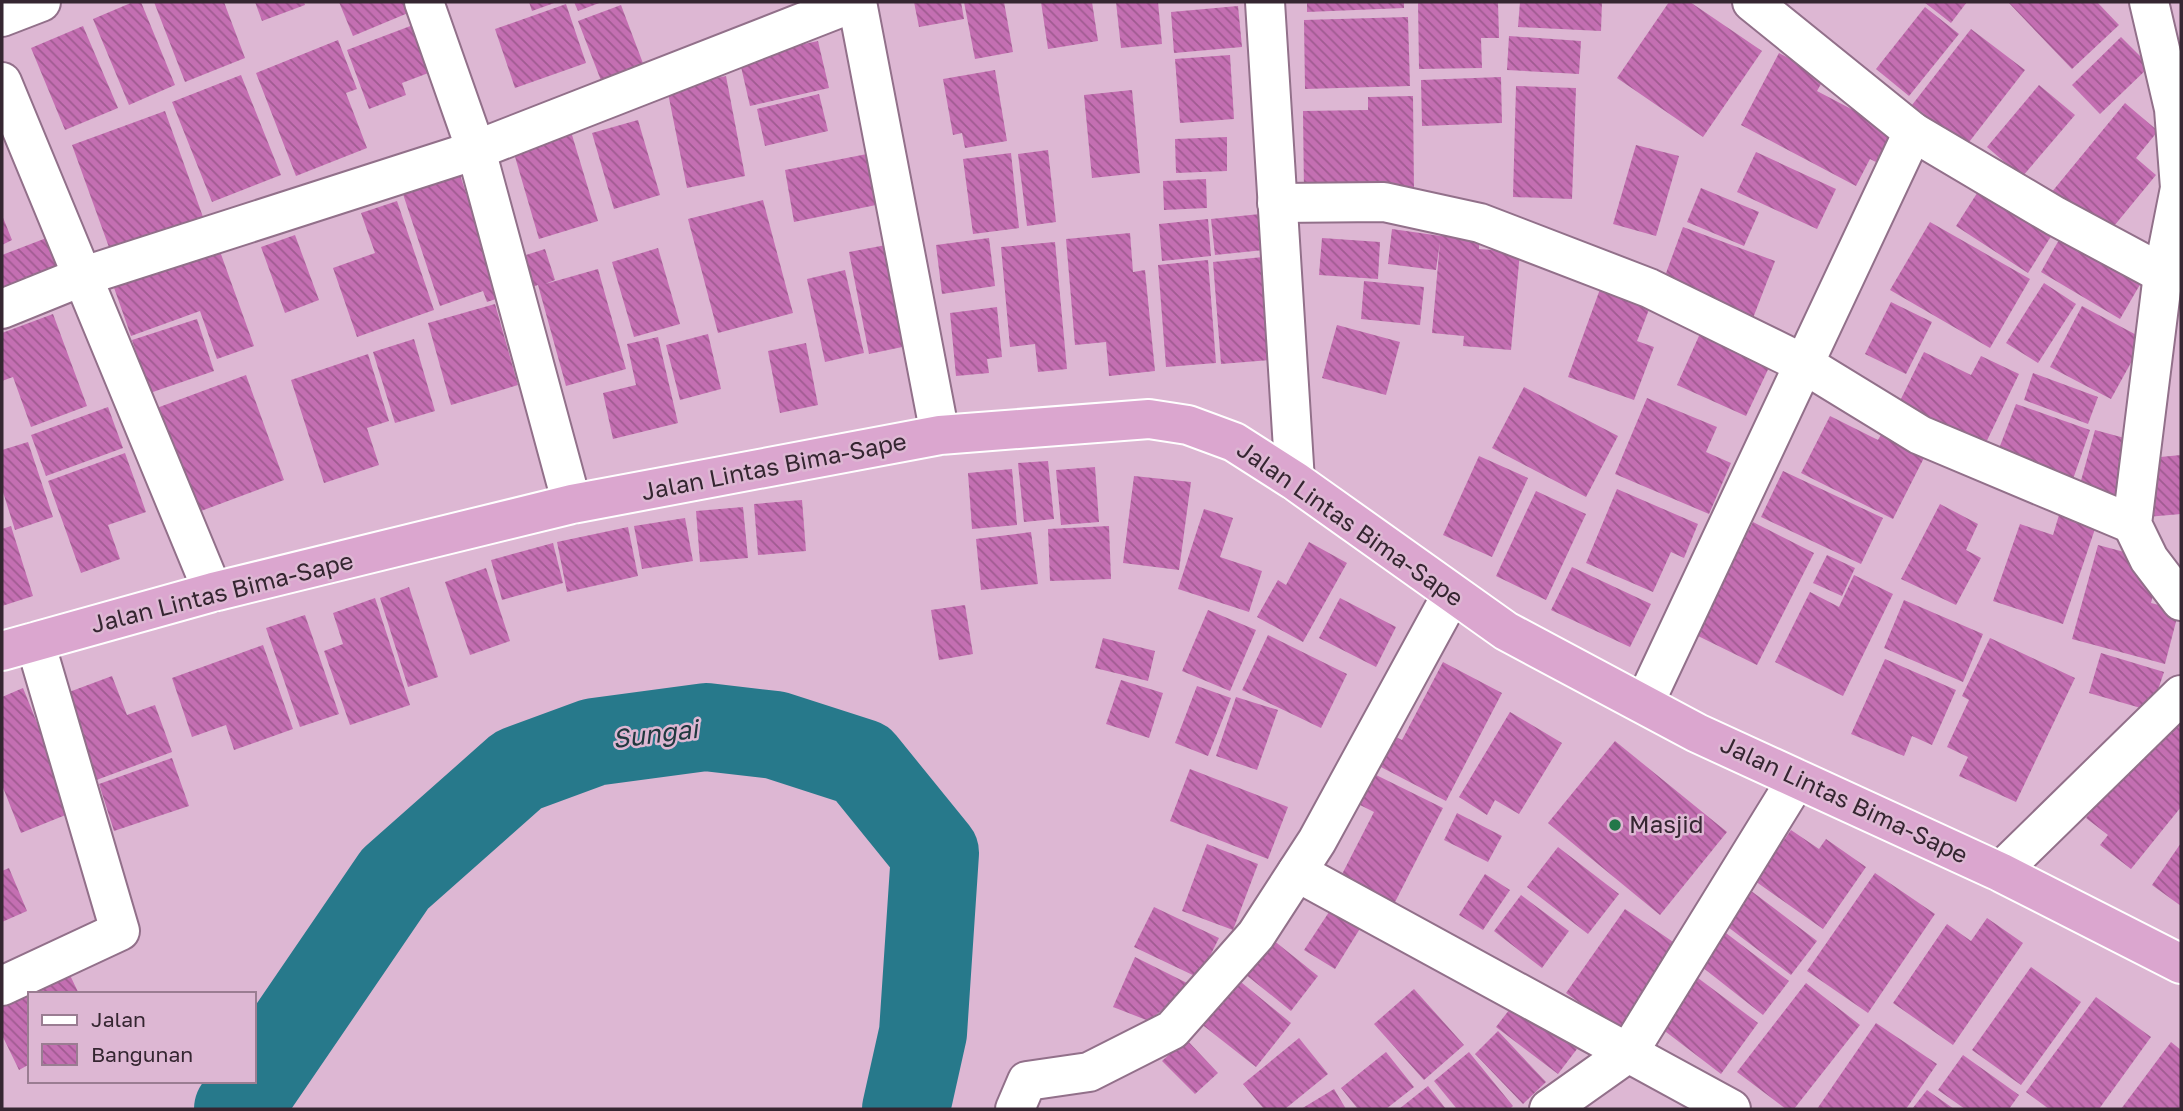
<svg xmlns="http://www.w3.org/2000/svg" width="2183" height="1111" font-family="'Golos Text',sans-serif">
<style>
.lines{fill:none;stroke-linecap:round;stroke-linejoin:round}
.river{stroke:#27798b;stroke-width:88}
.building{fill:url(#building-back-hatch)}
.minor-casing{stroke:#92708a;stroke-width:42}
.trunk-casing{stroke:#fff;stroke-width:42}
.minor{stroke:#fff;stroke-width:38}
.trunk{stroke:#dba6cf;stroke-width:38}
.poi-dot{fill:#237749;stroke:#ddb7d3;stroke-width:2.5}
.labels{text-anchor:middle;stroke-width:5;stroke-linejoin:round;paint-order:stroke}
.street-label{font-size:24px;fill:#352631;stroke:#ddb7d3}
.poi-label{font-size:24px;fill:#352631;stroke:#ddb7d3;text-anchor:start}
.water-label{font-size:26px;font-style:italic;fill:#20393f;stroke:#ddb7d3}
</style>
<defs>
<pattern id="building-back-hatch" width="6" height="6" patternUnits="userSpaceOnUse" patternTransform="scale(1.75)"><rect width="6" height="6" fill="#c46fb2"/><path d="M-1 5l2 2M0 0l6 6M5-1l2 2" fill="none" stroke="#a05b91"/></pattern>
</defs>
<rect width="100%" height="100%" fill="#ddb7d3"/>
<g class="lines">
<!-- river -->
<polyline class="river" points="238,1109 395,879 518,770 594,742 706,727 775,735 862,763 935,853 923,1033 906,1109"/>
</g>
<!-- building -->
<g class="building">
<polygon points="133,2 141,2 175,85 129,105 93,19"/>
<polygon points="154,2 224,2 245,58 185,82"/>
<polygon points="255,2 304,2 305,5 262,21"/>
<polygon points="339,2 418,2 420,8 353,36"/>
<polygon points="529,2 557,2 532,11"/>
<polygon points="574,2 602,2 578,11"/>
<polygon points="914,2 961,2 964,19 919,27"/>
<polygon points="964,2 1004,2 1013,52 975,59"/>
<polygon points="1041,2 1092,2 1098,41 1048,49"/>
<polygon points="1116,2 1158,2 1162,44 1121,48"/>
<polygon points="1307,2 1404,2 1404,8 1307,12"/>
<polygon points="1418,2 1498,2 1499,38 1481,38 1482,68 1419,69"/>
<polygon points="1520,2 1602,2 1601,31 1518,27"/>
<polygon points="1669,2 1690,2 1762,51 1703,137 1617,78"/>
<polygon points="1924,2 1967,2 1951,23"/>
<polygon points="2008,2 2097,2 2119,25 2072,69"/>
<polygon points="566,4 586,63 515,88 495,29"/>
<polygon points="621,5 644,66 602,83 578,21"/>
<polygon points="1238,6 1242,47 1174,53 1171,12"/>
<polygon points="1925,7 1959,34 1909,96 1876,69"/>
<polygon points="1408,17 1410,86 1305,89 1304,20"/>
<polygon points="413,25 431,72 402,83 406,95 369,109 347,50"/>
<polygon points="83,26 118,108 65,130 31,48"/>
<polygon points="1971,29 2025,70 1966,146 1912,105"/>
<polygon points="1509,36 1581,41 1579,74 1507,70"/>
<polygon points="2121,37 2150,66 2100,114 2072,85"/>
<polygon points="338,40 357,89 346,93 367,148 296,176 256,73"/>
<polygon points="818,41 829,88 750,106 739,58"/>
<polygon points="1779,53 1825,77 1817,91 1893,131 1876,162 1870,159 1856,186 1741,125"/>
<polygon points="1230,55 1234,119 1180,123 1175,59"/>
<polygon points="995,70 1007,141 965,148 962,133 953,135 943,79"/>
<polygon points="241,75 281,175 212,202 172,102"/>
<polygon points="726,76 745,176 687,188 667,88"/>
<polygon points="1501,77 1502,123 1422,126 1421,80"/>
<polygon points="2039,85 2075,115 2022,177 1987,147"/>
<polygon points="1516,86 1576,88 1572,199 1513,197"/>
<polygon points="1132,90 1140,173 1092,178 1084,95"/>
<polygon points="819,94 828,131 765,146 757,109"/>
<polygon points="1413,96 1414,192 1304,194 1303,111 1368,110 1368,97"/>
<polygon points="2125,103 2158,131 2136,158 2156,175 2105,237 2051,193"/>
<polygon points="165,111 203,217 110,250 72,145"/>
<polygon points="638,120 660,195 614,209 592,133"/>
<polygon points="569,125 598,221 539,239 511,143"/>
<polygon points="1227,137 1227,171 1176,173 1175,139"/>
<polygon points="1636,145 1679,156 1656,236 1613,224"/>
<polygon points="1048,150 1056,222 1027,226 1018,154"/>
<polygon points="1756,152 1836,189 1817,229 1737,192"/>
<polygon points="1011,153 1019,228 973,234 963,159"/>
<polygon points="867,154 876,205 794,222 785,170"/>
<polygon points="459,172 491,266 545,249 555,280 545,284 598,269 626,369 566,386 538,285 487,302 483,291 440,306 402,191"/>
<polygon points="1990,173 2062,219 2028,273 1956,226"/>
<polygon points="1206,179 1207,208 1164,210 1163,181"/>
<polygon points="1701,188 1759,212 1744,246 1687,222"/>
<polygon points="763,200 793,313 718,333 688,219"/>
<polygon points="397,201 434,310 357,337 333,268 375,253 361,213"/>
<polygon points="1260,214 1264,250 1215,255 1211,219"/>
<polygon points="2,215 12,240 2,245"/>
<polygon points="1208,219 1211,256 1162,261 1159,224"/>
<polygon points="1930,222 2030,279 1990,348 1890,290"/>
<polygon points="1442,226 1480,229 1479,249 1520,252 1511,350 1463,346 1464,336 1432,333 1440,242 1436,270 1388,264 1392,229 1441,236"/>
<polygon points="1683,227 1775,261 1753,318 1662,284"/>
<polygon points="2065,229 2145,276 2120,319 2041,272"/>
<polygon points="1130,233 1133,272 1145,270 1155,371 1109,376 1106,342 1075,345 1066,239"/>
<polygon points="295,235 319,300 285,313 261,247"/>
<polygon points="49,237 63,274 2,298 2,255"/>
<polygon points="989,238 995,286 942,294 936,245"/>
<polygon points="1322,238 1380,242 1378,279 1319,275"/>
<polygon points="1055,242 1067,369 1038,372 1035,344 1010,347 1001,247"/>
<polygon points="217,243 254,346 217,359 200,311 131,336 112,282"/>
<polygon points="886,245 907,346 869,354 849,252"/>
<polygon points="658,248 680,324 634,337 612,262"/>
<polygon points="1263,257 1270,360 1221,364 1213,262"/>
<polygon points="1208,260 1216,363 1166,367 1158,265"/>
<polygon points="845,270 864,353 825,362 807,279"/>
<polygon points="1364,281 1424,287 1420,325 1361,319"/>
<polygon points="1603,281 1653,299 1637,341 1654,347 1634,400 1568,377"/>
<polygon points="2044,283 2076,304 2038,363 2006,343"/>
<polygon points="1891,302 1932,322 1906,374 1865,354"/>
<polygon points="495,304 518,385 451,405 428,323"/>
<polygon points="2082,306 2144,339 2111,399 2050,367"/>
<polygon points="997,307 1002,357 987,359 989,373 956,376 950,313"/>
<polygon points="53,314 87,406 31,427 13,377 2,381 2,333"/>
<polygon points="197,319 214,371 150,393 132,340"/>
<polygon points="1337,325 1400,342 1386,395 1322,378"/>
<polygon points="1703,327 1773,359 1746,416 1677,385"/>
<polygon points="708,334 721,389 680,400 666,345"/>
<polygon points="658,337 678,423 613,439 603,393 636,385 627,344"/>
<polygon points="414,339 435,411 395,423 373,352"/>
<polygon points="806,343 818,405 780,413 768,351"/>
<polygon points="1924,352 1971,375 1981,356 2019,374 1981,453 1895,411"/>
<polygon points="368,354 389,421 367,428 379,465 324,483 291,380"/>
<polygon points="2033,373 2098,397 2088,424 2024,400"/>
<polygon points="246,375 284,480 193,514 154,409"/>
<polygon points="1524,387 1618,436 1586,497 1492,448"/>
<polygon points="1647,398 1717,427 1706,452 1731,463 1709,514 1615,474"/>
<polygon points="2016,404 2090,430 2071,485 1995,459"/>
<polygon points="108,407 123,448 46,476 31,435"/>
<polygon points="1830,416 1878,440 1886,426 1929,448 1893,519 1801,473"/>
<polygon points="2095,430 2154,446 2150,458 2181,455 2181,514 2147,517 2077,495"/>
<polygon points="28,442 53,517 15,530 2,489 2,450"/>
<polygon points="125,453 146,512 108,525 120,559 81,573 48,481"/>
<polygon points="1479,456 1528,478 1492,557 1443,535"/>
<polygon points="1048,461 1054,519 1024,522 1018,463"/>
<polygon points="1095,467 1099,522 1061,525 1056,470"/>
<polygon points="1012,469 1017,525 972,529 968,473"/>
<polygon points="1783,471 1883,518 1861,564 1761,517"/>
<polygon points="1134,476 1191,482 1179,570 1123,563"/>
<polygon points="1617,489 1698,524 1684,558 1671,552 1653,592 1586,563"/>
<polygon points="1536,491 1586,514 1546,600 1496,576"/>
<polygon points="802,500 806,551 758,555 754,504"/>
<polygon points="1940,504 1978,524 1966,550 1981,558 1956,605 1901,579"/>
<polygon points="2062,505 2099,517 2063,624 1993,601 2020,524 2053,535"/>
<polygon points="743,507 748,558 700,562 696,511"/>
<polygon points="1204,509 1233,518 1220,557 1262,571 1249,612 1178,589"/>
<polygon points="685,518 693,561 642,569 634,526"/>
<polygon points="1753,522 1814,553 1757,665 1696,635"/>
<polygon points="11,526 33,596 2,606 2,529"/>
<polygon points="1109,526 1111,579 1050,581 1048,529"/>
<polygon points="628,527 638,576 567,592 557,542"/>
<polygon points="1031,532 1038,584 981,590 976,539"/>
<polygon points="1309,542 1347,563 1303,642 1257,617 1278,580 1286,585"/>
<polygon points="553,543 563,583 502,600 491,560"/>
<polygon points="2098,545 2162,562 2151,603 2179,610 2165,664 2072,639"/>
<polygon points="1827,555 1855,568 1842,596 1813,583"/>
<polygon points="1572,567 1651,604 1630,647 1551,610"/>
<polygon points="486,568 510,641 470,655 445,582"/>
<polygon points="1854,575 1893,594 1843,696 1775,662 1810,592 1839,607"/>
<polygon points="409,587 438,677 408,687 380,598"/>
<polygon points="375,598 410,705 350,725 324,651 343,644 333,613"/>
<polygon points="1340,598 1396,627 1376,667 1319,638"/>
<polygon points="1904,600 1983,634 1963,682 1884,648"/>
<polygon points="965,605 973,654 939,660 931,610"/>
<polygon points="1208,610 1256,630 1230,691 1182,671"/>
<polygon points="305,615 339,714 300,727 266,628"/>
<polygon points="1268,635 1347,674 1321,728 1242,690"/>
<polygon points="1103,638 1155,651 1148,681 1095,668"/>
<polygon points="1990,638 2075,678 2016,802 1959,776 1968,757 1947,747 1969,700 1962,696"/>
<polygon points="263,645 293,729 234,750 226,725 192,737 172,678"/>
<polygon points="2101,653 2164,672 2151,711 2089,693"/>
<polygon points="1885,659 1956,690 1932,745 1912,736 1904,756 1851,734"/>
<polygon points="1443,662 1502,693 1446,801 1377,765 1392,735 1402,740"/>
<polygon points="112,676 127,715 155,705 172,752 83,785 53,698"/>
<polygon points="1121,680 1163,693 1149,738 1106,724"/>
<polygon points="1197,686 1231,698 1208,756 1175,743"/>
<polygon points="23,688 73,812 21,833 2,785 2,697"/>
<polygon points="1236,697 1278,710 1257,770 1216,756"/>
<polygon points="1510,712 1562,743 1519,814 1495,800 1487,815 1459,797"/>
<polygon points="2168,716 2181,726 2181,807 2131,869 2100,845 2108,835 2086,818"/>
<polygon points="1615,741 1727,832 1660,915 1548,823"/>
<polygon points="172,758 189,806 114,831 99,784"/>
<polygon points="1190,769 1288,807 1268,859 1170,821"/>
<polygon points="1368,771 1443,808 1393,906 1339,880 1374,812 1352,801"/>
<polygon points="1457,813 1502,836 1488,862 1444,840"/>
<polygon points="1791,830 1819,849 1826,839 1866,867 1823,929 1755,881"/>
<polygon points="2181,843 2181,906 2152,885"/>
<polygon points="1207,844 1258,864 1233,930 1182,911"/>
<polygon points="1558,847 1619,894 1588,934 1527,887"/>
<polygon points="9,868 27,911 2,922 2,871"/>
<polygon points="1875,873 1935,914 1868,1013 1807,971"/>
<polygon points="1485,874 1510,890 1483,930 1459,915"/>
<polygon points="1750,890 1817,941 1791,975 1724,924"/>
<polygon points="1521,895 1569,931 1542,968 1494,931"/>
<polygon points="1154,907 1219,938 1199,978 1134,947"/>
<polygon points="1331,909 1361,927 1335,969 1304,950"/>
<polygon points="1625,909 1679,946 1619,1031 1566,993"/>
<polygon points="1987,918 2023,943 1953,1045 1893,1003 1947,924 1971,941"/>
<polygon points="1722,930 1789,981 1763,1015 1697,963"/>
<polygon points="1267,935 1318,976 1291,1011 1240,970"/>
<polygon points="1135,957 1191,985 1149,1021 1113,1007"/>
<polygon points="2031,967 2081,1002 2021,1085 1972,1050"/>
<polygon points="1690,972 1758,1023 1721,1074 1653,1022"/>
<polygon points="69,973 79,994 30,994 30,1064 19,1070 2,1035 2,1007"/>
<polygon points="1236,978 1291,1023 1256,1067 1200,1023"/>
<polygon points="1806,983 1860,1025 1794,1109 1786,1109 1737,1072"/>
<polygon points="1414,989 1464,1045 1424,1080 1374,1024"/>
<polygon points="2096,997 2151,1037 2099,1109 2049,1109 2026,1092"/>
<polygon points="1516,1001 1577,1049 1558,1074 1496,1027"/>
<polygon points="1876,1023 1937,1064 1906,1109 1817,1109"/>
<polygon points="1498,1031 1546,1082 1523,1104 1475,1054"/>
<polygon points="1299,1038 1328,1074 1285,1109 1264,1109 1243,1084"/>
<polygon points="1186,1039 1218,1073 1195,1094 1162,1061"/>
<polygon points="2171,1042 2181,1050 2181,1109 2121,1109"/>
<polygon points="1386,1052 1414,1087 1386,1109 1358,1109 1341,1088"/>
<polygon points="1469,1052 1513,1106 1510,1109 1457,1109 1434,1081"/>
<polygon points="1963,1055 2019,1095 2009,1109 1965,1109 1938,1090"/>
<polygon points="1428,1086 1446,1109 1399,1109"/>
<polygon points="1334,1089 1346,1109 1301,1109"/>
<polygon points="1927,1090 1954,1109 1912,1109"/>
</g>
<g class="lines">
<defs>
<g id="minor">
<polyline points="424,2 476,150 572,504"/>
<polyline points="857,2 940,435"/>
<polyline points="1265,2 1295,481"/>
<polyline points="1752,2 1913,132 2055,216 2163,274"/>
<polyline points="2149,2 2174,109 2180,188 2163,274 2132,524 2149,559 2181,601"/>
<polyline points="2,17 41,2"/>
<polyline points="2,82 213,592"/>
<polyline points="1277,203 1384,202 1480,223 1649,288 1804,364 1920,435 2132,524"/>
<polyline points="2,309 81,277 476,150 855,2"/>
<polyline points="1644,704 1913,132"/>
<polyline points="1297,872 1731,1109"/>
<polyline points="2000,872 2181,695"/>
<polyline points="2,986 120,931 35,642"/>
<polyline points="1015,1109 1027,1081 1089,1072 1172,1030 1256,935 1317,841 1452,594"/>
<polyline points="1549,1109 1628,1053 1797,779"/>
</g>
<polyline id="trunk" points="2,651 213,592 572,504 940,435 1149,419 1188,425 1234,442 1295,481 1506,631 1697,733 2000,872 2181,964"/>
</defs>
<!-- minor casing -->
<use href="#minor" class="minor-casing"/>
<!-- trunk casing -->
<use href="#trunk" class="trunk-casing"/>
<!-- minor -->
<use href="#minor" class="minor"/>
<!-- trunk -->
<use href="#trunk" class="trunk"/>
</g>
<!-- markers -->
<circle class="poi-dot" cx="1615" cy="825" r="7"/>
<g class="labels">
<!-- street labels -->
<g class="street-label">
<text transform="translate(774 467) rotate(-11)" y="8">Jalan Lintas Bima-Sape</text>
<text transform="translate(1350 524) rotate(35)" y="8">Jalan Lintas Bima-Sape</text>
<text transform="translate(222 593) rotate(-14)" y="8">Jalan Lintas Bima-Sape</text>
<text transform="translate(1844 800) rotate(25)" y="8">Jalan Lintas Bima-Sape</text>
</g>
<!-- poi labels -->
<g class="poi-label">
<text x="1629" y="833">Masjid</text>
</g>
<!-- water labels -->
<g class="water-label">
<text transform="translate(655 734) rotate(-7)" y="9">Sungai</text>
</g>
</g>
<!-- border -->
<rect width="2183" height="1111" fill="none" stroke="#352631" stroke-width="7"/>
<!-- legend -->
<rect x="28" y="992" width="228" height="91" fill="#ddb7d3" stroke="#9a7d92" stroke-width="2"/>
<rect x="42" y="1015" width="35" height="10" fill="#ffffff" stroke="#9a7d92" stroke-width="2"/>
<text x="91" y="1027" font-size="21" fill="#352631">Jalan</text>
<rect x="42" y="1044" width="35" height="21" fill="url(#building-back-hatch)" stroke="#9a7d92" stroke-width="2"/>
<text x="91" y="1062" font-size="21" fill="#352631">Bangunan</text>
</svg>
